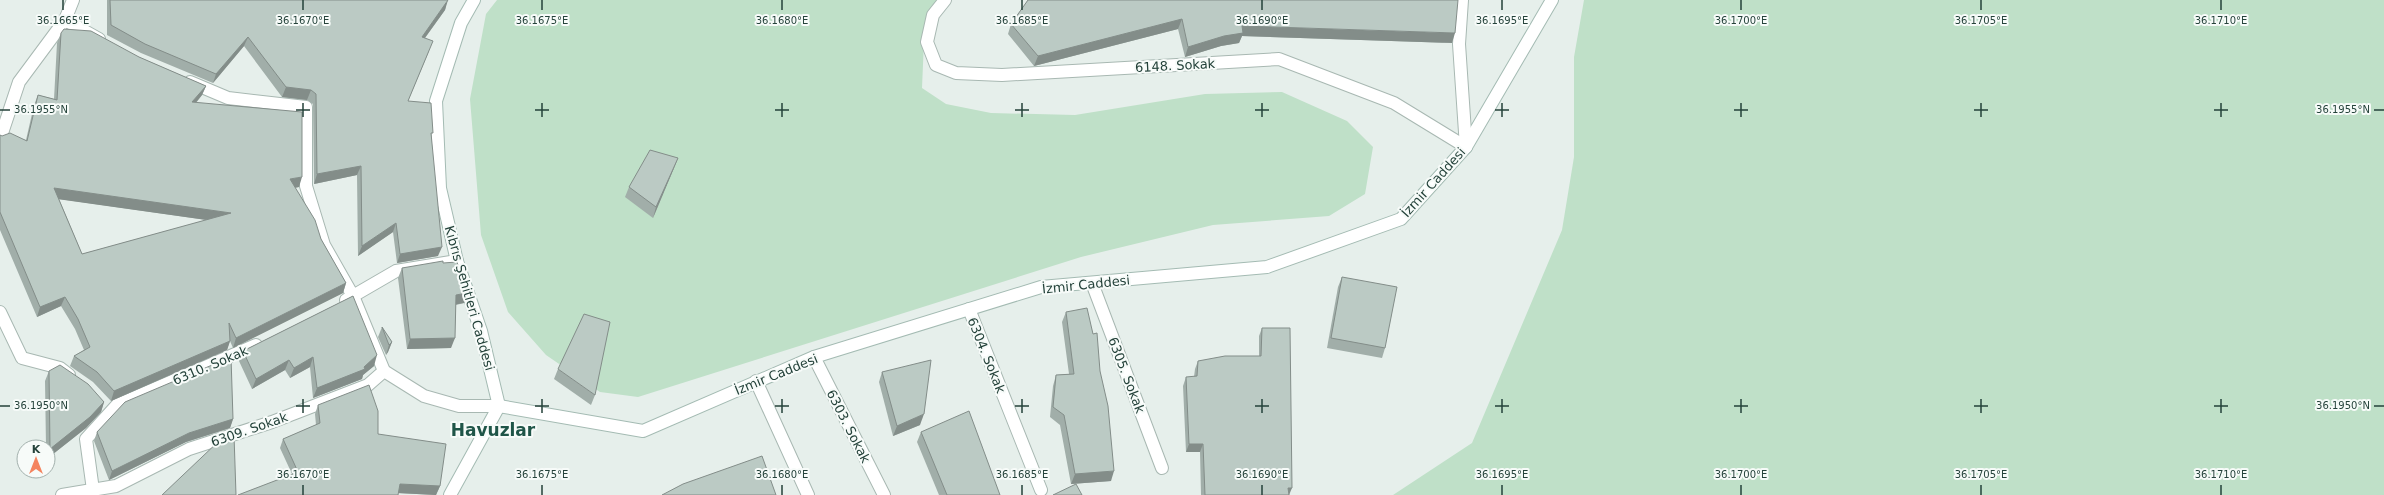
<svg xmlns="http://www.w3.org/2000/svg" width="2384" height="495" font-family="'DejaVu Sans',sans-serif">
<style>
.green{fill:#bfe0c8}
.lines{fill:none;stroke-linecap:round;stroke-linejoin:round}
.street-casing{stroke:#a8b8b2;stroke-width:14}
.secondary-casing{stroke:#a4bbb3;stroke-width:14}
.street{stroke:#fff;stroke-width:12}
.secondary{stroke:#fff;stroke-width:12}
.wall{fill:#a1aea9;fill-rule:evenodd}
.shaded-wall{fill:#838d89}
.building{fill:#bbcac4;stroke:#838d89;fill-rule:evenodd}
.ticks{fill:none;stroke:#24423a;stroke-width:1.5}
.labels{text-anchor:middle;stroke-width:4;stroke-linejoin:round;paint-order:stroke}
.street-label{font-size:13px;fill:#24423a;stroke:#f7fbf9}
.district-label{font-size:17px;font-weight:bold;fill:#1f5548;stroke:#f7fbf9}
.ticks-label{font-size:10px;text-anchor:middle;fill:#24423a;stroke:#f7fbf9;stroke-width:4;stroke-linejoin:round;paint-order:stroke}
</style>
<rect width="100%" height="100%" fill="#e6efeb"/>
<!-- green -->
<g class="green">
<polygon points="497,0 938,0 924,41 922,88 946,104 991,113 1075,115 1205,94 1282,92 1347,121 1373,147 1365,194 1329,216 1213,225 1081,257 638,397 600,392 546,355 508,312 481,235 470,99 486,14"/>
<polygon points="1584,0 2384,0 2384,495 1393,495 1472,443 1562,230 1574,157 1574,57"/>
</g>
<g class="lines">
<defs>
<g id="street">
<polyline points="945,0 933,15 927,42 936,65 956,73 1002,75 1279,59 1394,103 1466,147"/>
<polyline points="1462,0 1459,44 1466,147"/>
<polyline points="65,20 99,39"/>
<polyline points="190,82 228,98 306,107 306,186 324,245 353,296 384,371"/>
<polyline points="0,139 19,82 65,20 73,0"/>
<polyline points="1092,283 1162,468"/>
<polyline points="346,300 396,271 457,261"/>
<polyline points="969,309 1041,490"/>
<polyline points="0,312 22,358 60,368 69,375"/>
<polyline points="814,357 884,495"/>
<polyline points="756,381 808,495"/>
<polyline points="93,490 86,439 117,405 256,345"/>
<polyline points="62,495 116,486 189,449 272,422 368,385 384,371 424,396 459,406 499,406"/>
</g>
<g id="secondary">
<polyline points="499,406 643,431 814,357 1041,287 1267,267 1401,219 1466,147 1552,0"/>
<polyline points="450,495 499,406 481,331 457,261 440,188 436,101 461,23 474,0"/>
</g>
</defs>
<!-- street casing -->
<use href="#street" class="street-casing"/>
<!-- secondary casing -->
<use href="#secondary" class="secondary-casing"/>
<!-- street -->
<use href="#street" class="street"/>
<!-- secondary -->
<use href="#secondary" class="secondary"/>
</g>
<!-- wall -->
<g class="wall">
<polygon points="107,0 447,0 445,10 425,38 429,51 408,101 431,137 438,256 397,263 393,232 358,256 357,175 314,184 313,104 307,100 282,97 244,46 213,83 141,53 107,35"/>
<polygon points="1028,0 1452,43 1242,36 1239,43 1221,46 1185,57 1178,29 1034,66 1008,34 1011,24"/>
<path d="M 61,33 L 139,57 L 206,86 L 202,95 L 196,103 L 299,187 L 295,188 L 321,239 L 346,283 L 343,293 L 233,348 L 230,341 L 227,350 L 111,401 L 93,382 L 70,366 L 74,356 L 84,350 L 75,329 L 61,306 L 37,317 L 0,230 L 0,135 L 2,136 L 26,140 L 34,105 L 38,95 L 54,99 L 57,43 ZM 59,199 L 207,220 L 82,254 Z"/>
<polygon points="678,158 674,168 653,218 625,197 629,187"/>
<polygon points="443,263 464,303 456,305 451,348 407,349 398,278 402,268"/>
<polygon points="1342,277 1385,348 1382,358 1327,348 1338,287"/>
<polygon points="353,296 374,366 363,375 362,379 313,398 310,367 290,378 285,370 252,389 239,361 243,351"/>
<polygon points="1066,312 1111,481 1071,484 1060,425 1050,417 1053,386 1056,375 1069,374 1062,322"/>
<polygon points="382,327 392,342 388,352 386,355 378,337"/>
<polygon points="1262,328 1289,495 1201,495 1200,452 1186,452 1183,386 1186,377 1194,377 1195,369 1198,361 1259,356 1259,336"/>
<polygon points="558,369 595,395 591,405 554,379"/>
<polygon points="49,371 104,402 101,412 86,428 48,458 48,447 46,447 45,381"/>
<polygon points="882,372 920,425 893,436 879,382"/>
<polygon points="318,405 378,434 440,486 436,495 398,493 292,474 280,448 283,439 316,425 315,414"/>
<polygon points="233,419 230,428 186,442 109,480 94,441 97,432"/>
<polygon points="921,432 1000,495 939,495 917,442"/>
</g>
<!-- shaded-wall -->
<g class="shaded-wall">
<polygon points="448,0 445,10 419,46 422,37"/>
<polygon points="1182,19 1178,29 1034,66 1038,56"/>
<polygon points="1242,26 1455,33 1452,43 1242,36 1239,43 1221,46 1185,57 1188,47 1224,36"/>
<polygon points="248,37 244,46 213,83 216,74"/>
<polygon points="206,86 202,95 188,112 192,102"/>
<polygon points="286,87 311,90 307,100 282,97"/>
<polygon points="678,158 674,168 653,218 656,207"/>
<polygon points="361,166 357,175 314,184 317,174"/>
<polygon points="302,177 299,187 286,189 290,179"/>
<polygon points="54,188 231,213 228,223 50,198"/>
<polygon points="396,223 393,232 358,256 362,246"/>
<polygon points="442,247 438,256 397,263 400,254"/>
<polygon points="346,283 343,293 233,348 236,338"/>
<polygon points="467,293 464,303 452,305 456,295"/>
<polygon points="65,297 61,306 37,317 40,307"/>
<polygon points="455,338 451,348 407,349 410,339"/>
<polygon points="230,341 227,350 111,401 114,391"/>
<polygon points="392,342 388,352 386,355 389,345"/>
<polygon points="377,355 374,366 363,375 362,379 313,398 317,388 364,367"/>
<polygon points="313,357 310,367 290,378 294,368"/>
<polygon points="289,360 285,370 252,389 256,379"/>
<polygon points="104,402 101,412 86,428 48,458 48,455 50,449"/>
<polygon points="924,414 920,425 893,436 897,426"/>
<polygon points="233,419 230,428 186,442 109,480 112,471 189,433"/>
<polygon points="1189,444 1203,444 1200,452 1186,452"/>
<polygon points="1114,471 1111,481 1071,484 1075,474"/>
<polygon points="400,484 440,486 436,495 397,493"/>
<polygon points="1288,488 1292,488 1289,495 1286,495"/>
</g>
<!-- building -->
<g class="building">
<polygon points="110,0 448,0 422,37 433,41 408,101 431,103 433,133 431,133 442,247 400,254 396,223 362,246 361,166 317,174 316,94 311,90 286,87 248,37 216,74 145,44 111,25"/>
<polygon points="1028,0 1458,0 1455,33 1242,26 1243,33 1224,36 1188,47 1182,19 1038,56 1011,24"/>
<path d="M 64,29 L 91,31 L 139,57 L 206,86 L 192,102 L 302,112 L 302,177 L 290,179 L 315,220 L 321,239 L 346,283 L 236,338 L 229,323 L 230,341 L 114,391 L 97,372 L 74,356 L 90,347 L 78,319 L 65,297 L 40,307 L 0,212 L 0,135 L 2,136 L 10,133 L 27,141 L 38,95 L 57,100 L 61,33 ZM 54,188 L 231,213 L 82,254 Z"/>
<polygon points="650,150 678,158 656,207 629,187"/>
<polygon points="443,261 443,263 457,262 467,293 456,295 455,338 410,339 402,268"/>
<polygon points="1342,277 1397,287 1385,348 1331,338"/>
<polygon points="353,296 377,355 364,367 365,369 317,388 313,357 294,368 289,360 256,379 243,351"/>
<polygon points="1087,308 1093,334 1097,333 1100,371 1108,406 1114,471 1075,474 1064,415 1053,407 1056,375 1074,374 1066,312"/>
<polygon points="584,314 610,322 595,395 558,369"/>
<polygon points="382,327 392,342 389,345"/>
<polygon points="1262,328 1290,328 1292,488 1288,488 1289,495 1205,495 1203,444 1189,444 1186,377 1197,376 1198,361 1225,356 1261,356"/>
<polygon points="231,357 233,419 189,433 112,471 97,432 125,402"/>
<polygon points="931,360 924,414 897,426 882,372"/>
<polygon points="60,365 88,384 104,402 90,417 50,449 49,371"/>
<polygon points="369,385 378,411 378,434 446,444 440,486 400,484 398,495 238,495 298,472 283,439 320,423 318,405"/>
<polygon points="969,411 1000,495 947,495 921,432"/>
<polygon points="234,435 236,495 162,495 221,439"/>
<polygon points="762,456 776,495 662,495 683,484"/>
<polygon points="1076,484 1082,495 1053,495"/>
</g>
<!-- ticks -->
<path class="ticks" d="M 63,0 L 63,10M 303,0 L 303,10M 542,0 L 542,10M 782,0 L 782,10M 1022,0 L 1022,10M 1262,0 L 1262,10M 1502,0 L 1502,10M 1741,0 L 1741,10M 1981,0 L 1981,10M 2221,0 L 2221,10M 303,103 L 303,117M 542,103 L 542,117M 782,103 L 782,117M 1022,103 L 1022,117M 1262,103 L 1262,117M 1502,103 L 1502,117M 1741,103 L 1741,117M 1981,103 L 1981,117M 2221,103 L 2221,117M 0,110 L 10,110M 296,110 L 310,110M 535,110 L 549,110M 775,110 L 789,110M 1015,110 L 1029,110M 1255,110 L 1269,110M 1495,110 L 1509,110M 1734,110 L 1748,110M 1974,110 L 1988,110M 2214,110 L 2228,110M 2374,110 L 2384,110M 303,399 L 303,413M 542,399 L 542,413M 782,399 L 782,413M 1022,399 L 1022,413M 1262,399 L 1262,413M 1502,399 L 1502,413M 1741,399 L 1741,413M 1981,399 L 1981,413M 2221,399 L 2221,413M 0,406 L 10,406M 296,406 L 310,406M 535,406 L 549,406M 775,406 L 789,406M 1015,406 L 1029,406M 1255,406 L 1269,406M 1495,406 L 1509,406M 1734,406 L 1748,406M 1974,406 L 1988,406M 2214,406 L 2228,406M 2374,406 L 2384,406M 303,485 L 303,495M 542,485 L 542,495M 782,485 L 782,495M 1022,485 L 1022,495M 1262,485 L 1262,495M 1502,485 L 1502,495M 1741,485 L 1741,495M 1981,485 L 1981,495M 2221,485 L 2221,495"/>
<g class="labels">
<!-- street labels -->
<g class="street-label">
<text transform="translate(1175 65) rotate(-3)" y="5">6148. Sokak</text>
<text transform="translate(1433 182) rotate(-48)" y="5">İzmir Caddesi</text>
<text transform="translate(1086 284) rotate(-6)" y="5">İzmir Caddesi</text>
<text transform="translate(470 298) rotate(74)" y="5">Kıbrıs Şehitleri Caddesi</text>
<text transform="translate(987 355) rotate(68)" y="5">6304. Sokak</text>
<text transform="translate(210 365) rotate(-23)" y="5">6310. Sokak</text>
<text transform="translate(776 374) rotate(-22)" y="5">İzmir Caddesi</text>
<text transform="translate(1127 375) rotate(69)" y="5">6305. Sokak</text>
<text transform="translate(849 426) rotate(63)" y="5">6303. Sokak</text>
<text transform="translate(249 429) rotate(-19)" y="5">6309. Sokak</text>
</g>
<!-- district labels -->
<g class="district-label">
<text x="493" y="436">Havuzlar</text>
</g>
</g>
<g class="ticks-label">
<text x="63" y="24">36.1665°E</text>
<text x="303" y="24">36.1670°E</text>
<text x="542" y="24">36.1675°E</text>
<text x="782" y="24">36.1680°E</text>
<text x="1022" y="24">36.1685°E</text>
<text x="1262" y="24">36.1690°E</text>
<text x="1502" y="24">36.1695°E</text>
<text x="1741" y="24">36.1700°E</text>
<text x="1981" y="24">36.1705°E</text>
<text x="2221" y="24">36.1710°E</text>
<text x="41" y="113">36.1955°N</text>
<text x="2343" y="113">36.1955°N</text>
<text x="41" y="409">36.1950°N</text>
<text x="2343" y="409">36.1950°N</text>
<text x="303" y="478">36.1670°E</text>
<text x="542" y="478">36.1675°E</text>
<text x="782" y="478">36.1680°E</text>
<text x="1022" y="478">36.1685°E</text>
<text x="1262" y="478">36.1690°E</text>
<text x="1502" y="478">36.1695°E</text>
<text x="1741" y="478">36.1700°E</text>
<text x="1981" y="478">36.1705°E</text>
<text x="2221" y="478">36.1710°E</text>
</g>
<!-- north arrow -->
<g transform="translate(36 459)"><circle r="19" fill="#f7fbf9" stroke="#a3b1ad"/>
<path d="M0-3L7 15L0 10L-7 15Z" fill="#f4845f"/>
<text y="-6" font-size="11" font-weight="bold" text-anchor="middle" fill="#24423a">K</text>
</g>
</svg>
